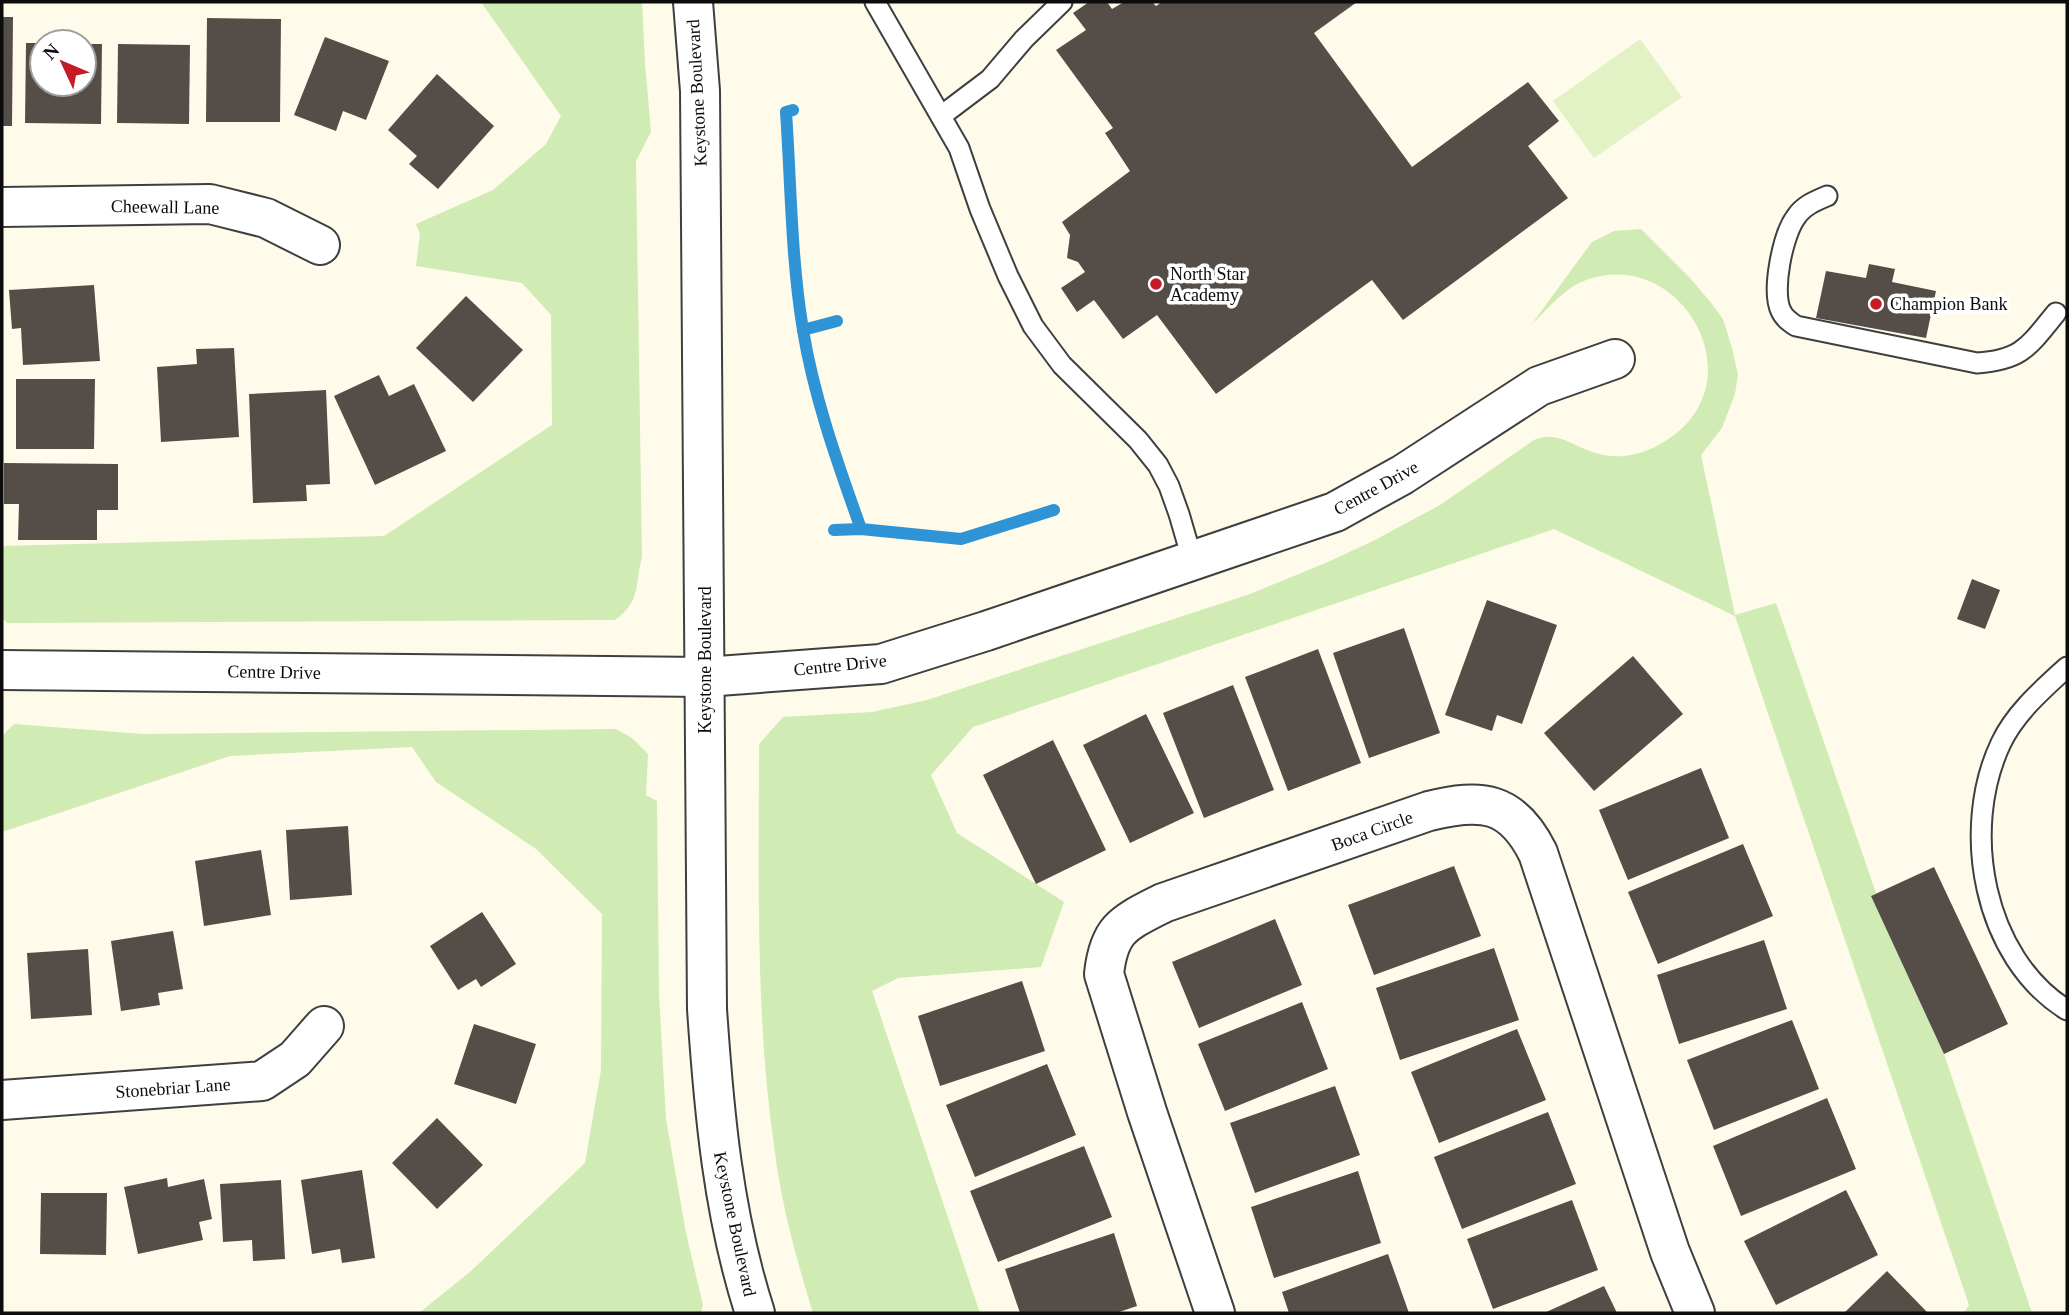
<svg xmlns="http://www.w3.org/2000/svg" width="2069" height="1315" font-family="Georgia,serif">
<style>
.green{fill:#d0ebb3}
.pitch{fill:#e3f2c5}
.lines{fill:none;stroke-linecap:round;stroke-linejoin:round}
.stream{stroke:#2f94d5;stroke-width:12}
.building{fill:#554d48}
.service-casing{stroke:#3f3f3f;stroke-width:23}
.minor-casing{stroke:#3f3f3f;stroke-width:42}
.tertiary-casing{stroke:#3f3f3f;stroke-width:42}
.service{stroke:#fff;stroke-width:19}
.minor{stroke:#fff;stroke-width:38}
.tertiary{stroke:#fff;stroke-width:38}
.poi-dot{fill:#c41c25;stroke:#fff;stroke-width:2.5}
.labels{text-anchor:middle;stroke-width:7;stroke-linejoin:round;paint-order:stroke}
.street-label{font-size:18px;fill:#0c0c0c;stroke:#fff}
.poi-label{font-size:18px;fill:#0c0c0c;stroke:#fff;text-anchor:start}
</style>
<rect width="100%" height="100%" fill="#fffbeb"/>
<!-- green -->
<g class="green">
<path d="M 481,2 L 642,2 L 645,63 L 651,132 L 636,161 L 642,557 C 634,586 642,600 615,620 L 7,623 L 2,618 L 2,546 L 384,536 L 552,425 L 551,315 L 522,283 L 416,266 L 420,234 L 416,224 L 493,190 L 546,144 L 561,116 Z"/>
<path d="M 1641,229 L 1691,279 L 1712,304 L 1723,319 L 1732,348 L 1738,375 L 1735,394 L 1722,428 L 1701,455 L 1735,615 L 1776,603 L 1876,893 L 1871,896 L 1944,1054 L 2032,1313 L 1964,1313 L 1969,1305 L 1735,616 L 1554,529 L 973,727 L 931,775 L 957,833 L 1064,902 L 1041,967 L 898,978 L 872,991 L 980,1313 L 813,1313 C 797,1261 782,1207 775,1153 C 755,1018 759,880 759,744 L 783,717 L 872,712 L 927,700 L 1250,594 L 1328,562 L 1373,541 L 1440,505 L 1534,440 C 1557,430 1571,445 1593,452 C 1614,460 1636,456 1655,447 C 1768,390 1680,237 1579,283 C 1561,292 1545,312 1531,325 L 1592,242 L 1614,231 Z"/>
<polygon points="14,724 143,734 616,729 632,738 648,754 646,795 657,801 659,993 666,1119 686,1233 703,1305 701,1313 419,1313 471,1271 585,1163 601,1070 602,914 536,849 436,782 412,747 230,756 2,832 2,736"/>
</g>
<!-- pitch -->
<polygon class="pitch" points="1640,39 1682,97 1594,158 1553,101"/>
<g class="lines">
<!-- stream -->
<g class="stream">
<path d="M 793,110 L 786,112 C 791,184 791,258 803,330 C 814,398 838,464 861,529"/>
<polyline points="803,330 837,321"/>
<polyline points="834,530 861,529 961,539 1054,510"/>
</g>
</g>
<!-- building -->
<g class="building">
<polygon points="1089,2 1107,2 1112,9 1124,2 1152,2 1156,6 1162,2 1357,2 1314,33 1412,167 1528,82 1559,121 1528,146 1568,198 1403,320 1372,280 1216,394 1157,315 1123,339 1094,300 1077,312 1061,288 1085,272 1078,262 1067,258 1070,235 1062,222 1130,171 1105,133 1113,128 1056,50 1086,30 1073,13"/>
<polygon points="2,17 13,17 12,126 2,126"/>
<polygon points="207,18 281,19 280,122 206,122"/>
<polygon points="325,37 389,61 366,120 343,111 336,131 294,115"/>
<polygon points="26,43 42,43 42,84 84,84 84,44 102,44 101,124 25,123"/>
<polygon points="118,44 190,45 189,124 117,123"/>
<polygon points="437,74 494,126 438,189 409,164 417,156 388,130"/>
<polygon points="1869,264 1895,269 1892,282 1936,291 1926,338 1816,318 1826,271 1866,278"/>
<polygon points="94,285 100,361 23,365 21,328 12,329 9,290"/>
<polygon points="466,296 523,350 473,402 416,348"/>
<polygon points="234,348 239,437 161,442 157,367 197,364 196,349"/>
<polygon points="379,375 389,396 414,384 446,451 375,485 334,396"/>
<polygon points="16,379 95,379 94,449 16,449"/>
<polygon points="326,390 330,484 306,485 307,501 253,503 249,394"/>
<polygon points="4,463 118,464 118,510 97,510 97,540 18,540 19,504 4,504"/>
<polygon points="1972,579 2000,590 1985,629 1957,619"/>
<polygon points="1487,600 1557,625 1522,724 1497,715 1492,731 1445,715"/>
<polygon points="1404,628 1440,733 1369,758 1333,653"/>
<polygon points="1318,649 1361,763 1288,791 1245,677"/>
<polygon points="1633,656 1683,714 1594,791 1544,733"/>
<polygon points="1233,685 1274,790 1204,818 1163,713"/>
<polygon points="1146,714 1194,813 1130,843 1083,745"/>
<polygon points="1053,740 1106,850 1036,884 983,775"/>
<polygon points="1701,768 1729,838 1628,880 1599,810"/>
<polygon points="348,826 352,895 290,900 286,830"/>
<polygon points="1743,844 1773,916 1658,964 1628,892"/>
<polygon points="261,850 271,915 204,926 195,861"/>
<polygon points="1454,866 1481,936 1374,975 1348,905"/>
<polygon points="1934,867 2008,1024 1944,1054 1871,896"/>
<polygon points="482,912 516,964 481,987 476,979 458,990 430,946"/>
<polygon points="1275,919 1302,985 1199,1028 1172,962"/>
<polygon points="173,931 183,989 158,993 160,1005 121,1011 111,941"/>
<polygon points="1764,940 1787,1009 1679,1044 1657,975"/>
<polygon points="1494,948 1519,1020 1400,1060 1376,988"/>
<polygon points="88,949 92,1015 31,1019 27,953"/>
<polygon points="1022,981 1045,1051 940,1086 918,1016"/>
<polygon points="1302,1002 1328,1069 1225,1111 1198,1044"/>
<polygon points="1792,1020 1819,1089 1714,1130 1687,1060"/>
<polygon points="474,1024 536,1044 516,1104 454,1084"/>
<polygon points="1517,1029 1546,1100 1439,1143 1411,1072"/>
<polygon points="1047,1064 1076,1135 975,1177 946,1105"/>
<polygon points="1335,1086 1360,1155 1255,1193 1230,1123"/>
<polygon points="1827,1098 1856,1169 1741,1216 1713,1146"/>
<polygon points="1548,1112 1576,1184 1462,1229 1434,1157"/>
<polygon points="437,1118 483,1165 437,1209 392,1163"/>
<polygon points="1084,1146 1112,1217 998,1262 970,1191"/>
<polygon points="362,1170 375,1258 342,1263 340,1249 312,1254 301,1180"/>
<polygon points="1358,1171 1381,1243 1274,1278 1251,1207"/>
<polygon points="167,1178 168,1187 204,1179 212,1219 199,1222 203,1240 138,1254 124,1187"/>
<polygon points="281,1180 285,1259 253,1261 252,1240 223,1242 220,1184"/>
<polygon points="1846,1190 1878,1255 1776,1305 1744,1241"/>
<polygon points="41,1193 107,1193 106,1255 40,1254"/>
<polygon points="1572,1200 1598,1270 1493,1309 1467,1239"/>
<polygon points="1114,1233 1137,1306 1116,1313 1020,1313 1005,1269"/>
<polygon points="1388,1254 1409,1313 1289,1313 1282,1292"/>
<polygon points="1887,1271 1928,1313 1844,1313"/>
<polygon points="1604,1286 1617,1313 1544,1313"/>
</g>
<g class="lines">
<defs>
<g id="service">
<polyline points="875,2 959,148 980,209 1008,276 1033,326 1062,365 1138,440 1158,465 1169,486 1179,514 1193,562"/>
<polyline points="941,116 990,79 1024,39 1062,2"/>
<path d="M 1827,196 C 1815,201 1803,206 1796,217 C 1783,234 1771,291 1781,311 C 1784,318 1790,322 1796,326 L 1977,363 C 2022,360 2029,346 2056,313"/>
<path d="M 2067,667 C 2043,689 2015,713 2001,743 C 1960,829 1983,958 2067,1010"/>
</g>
<g id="minor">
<polyline points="2,207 210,204 266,218 320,245"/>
<polyline points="2,670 705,677 881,664 986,631 1335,512 1402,475 1539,386 1615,359"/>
<polyline points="2,1100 262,1081 295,1059 324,1026"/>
<path d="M 1215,1313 L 1147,1112 L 1104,974 C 1109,928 1124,923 1163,903 L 1429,811 C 1482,798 1512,801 1538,853 L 1670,1252 L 1695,1313"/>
</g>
<path id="tertiary" d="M 693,2 L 700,91 L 707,1009 C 714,1112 723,1214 755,1313"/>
</defs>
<!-- service casing -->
<use href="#service" class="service-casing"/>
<!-- minor casing -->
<use href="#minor" class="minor-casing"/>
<!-- tertiary casing -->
<use href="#tertiary" class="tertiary-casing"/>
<!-- service -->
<use href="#service" class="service"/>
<!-- minor -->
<use href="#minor" class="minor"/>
<!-- tertiary -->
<use href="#tertiary" class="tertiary"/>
</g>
<!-- markers -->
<g class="poi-dot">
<circle cx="1156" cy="284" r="7"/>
<circle cx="1876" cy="304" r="7"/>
</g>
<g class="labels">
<!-- street labels -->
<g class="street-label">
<text transform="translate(697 93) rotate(-93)" y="6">Keystone Boulevard</text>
<text transform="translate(165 207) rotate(1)" y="6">Cheewall Lane</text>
<text transform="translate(1376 488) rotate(-29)" y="6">Centre Drive</text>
<text transform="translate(705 660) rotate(-90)" y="6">Keystone Boulevard</text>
<text transform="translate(840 665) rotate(-6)" y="6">Centre Drive</text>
<text transform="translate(274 672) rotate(1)" y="6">Centre Drive</text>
<text transform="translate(1372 831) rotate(-20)" y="6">Boca Circle</text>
<text transform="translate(173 1088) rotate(-4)" y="6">Stonebriar Lane</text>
<text transform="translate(735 1224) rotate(78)" y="6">Keystone Boulevard</text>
</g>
<!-- poi labels -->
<g class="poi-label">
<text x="1170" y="280">North Star<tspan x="1170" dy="21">Academy</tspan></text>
<text x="1890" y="310">Champion Bank</text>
</g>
</g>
<!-- border -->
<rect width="2069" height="1315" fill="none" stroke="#0c0c0c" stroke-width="7"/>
<!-- north arrow -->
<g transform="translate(63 63) rotate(314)"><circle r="33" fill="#ffffff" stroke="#9e9e9e" stroke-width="2"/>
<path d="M0-5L12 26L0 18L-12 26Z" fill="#c41c25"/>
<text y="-10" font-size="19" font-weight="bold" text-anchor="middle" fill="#0c0c0c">N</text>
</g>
</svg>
